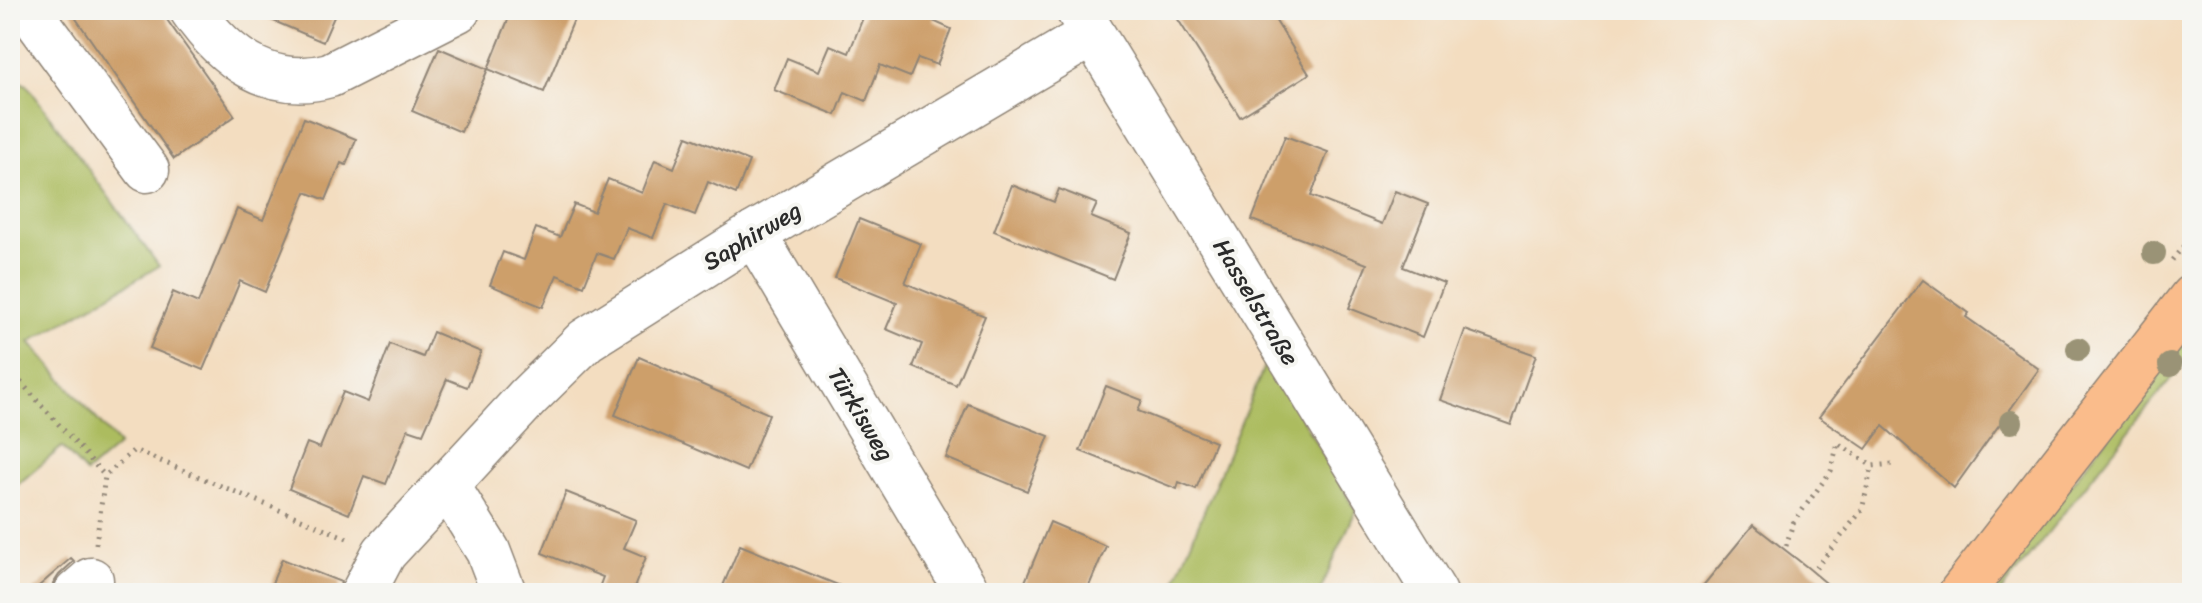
<svg xmlns="http://www.w3.org/2000/svg" width="2202" height="603" font-family="Sriracha,sans-serif">
<style>
.green{fill:#acbc5e;stroke:#6c7444;stroke-width:2}
.building{fill:#cd9f6a}
.lines{fill:none;stroke-linecap:round;stroke-linejoin:round}
.minor-casing{stroke:#8f8476;stroke-width:47}
.major-casing{stroke:#8f8476;stroke-width:47}
.path{stroke:#8f8476;stroke-width:5;stroke-dasharray:2 6;stroke-linecap:butt}
.minor{stroke:#fff;stroke-width:44}
.major{stroke:#fabc8b;stroke-width:44}
.tree{fill:#9a9376}
.labels{text-anchor:middle;stroke-width:8;stroke-linejoin:round;paint-order:stroke}
.street-label{font-size:24px;fill:#2b2b2b;stroke:#f6f6f2}
</style>
<rect width="100%" height="100%" fill="#f6f6f2"/>
<filter id="ink" filterUnits="userSpaceOnUse"><feTurbulence type="fractalNoise" baseFrequency=".0125" numOctaves="2"/><feDisplacementMap in="SourceGraphic" scale="16" xChannelSelector="R" yChannelSelector="G"/><feConvolveMatrix kernelMatrix="1 2 1 2 8 2 1 2 1" color-interpolation-filters="sRGB"/></filter>
<filter id="wash" filterUnits="userSpaceOnUse"><feTurbulence type="fractalNoise" baseFrequency=".006" numOctaves="4" result="noise"/><feDisplacementMap in="SourceGraphic" scale="32" xChannelSelector="R" yChannelSelector="G"/><feGaussianBlur stdDeviation="1.8" result="paint"/><feColorMatrix in="noise" values="0 0 0 0 0 0 0 0 0 0 0 0 0 0 0 0 0 1.4 0 .05"/><feComposite in="paint" operator="in"/></filter>
<g filter="url(#wash)">
<rect width="100%" height="100%" fill="#f3ddc0"/>
<!-- green -->
<g class="green">
<polygon points="10,77 27,85 159,266 30,342 119,445 86,473 62,447 10,491"/>
<polygon points="2192,328 2192,352 2000,593 1987,593"/>
<polygon points="1267,360 1356,510 1319,593 1170,593"/>
</g>
<g id="blocks">
<!-- building -->
<g class="building">
<polygon points="70,10 160,10 235,116 174,159"/>
<polygon points="248,10 337,10 323,42"/>
<polygon points="512,10 578,10 544,92 488,69"/>
<polygon points="866,10 937,10 933,21 951,29 937,65 918,58 910,77 880,65 866,101 845,92 836,115 774,90 787,58 819,71 830,45 849,53"/>
<polygon points="1172,10 1269,10 1309,74 1240,117"/>
<polygon points="439,48 488,69 461,132 412,111"/>
<polygon points="304,118 356,139 346,165 341,163 326,200 306,192 265,292 240,281 203,370 150,348 173,292 198,303 237,209 263,220"/>
<polygon points="687,136 749,161 736,194 708,182 695,215 667,204 653,238 627,228 614,259 597,253 584,286 557,275 543,307 490,285 503,252 524,260 536,228 560,237 574,204 594,212 608,179 642,193 655,160 674,168"/>
<polygon points="1285,136 1328,152 1311,196 1382,224 1395,191 1428,204 1403,267 1444,283 1423,337 1349,308 1367,264 1252,220"/>
<polygon points="1012,185 1054,202 1059,189 1097,204 1091,217 1131,233 1113,279 994,231"/>
<polygon points="859,219 921,244 905,283 985,316 956,385 913,367 922,344 886,329 897,303 835,278"/>
<polygon points="1923,280 1969,313 1966,317 2039,369 1954,488 1883,426 1866,449 1819,417"/>
<polygon points="1465,330 1536,355 1511,425 1440,400"/>
<polygon points="433,332 481,352 467,387 447,379 423,434 408,429 386,484 364,476 349,514 289,489 307,443 320,448 343,392 368,402 390,344 423,357"/>
<polygon points="639,357 769,414 746,471 615,415"/>
<polygon points="1106,386 1142,400 1138,411 1215,442 1196,489 1179,482 1177,489 1080,451"/>
<polygon points="968,404 1049,436 1027,491 946,458"/>
<polygon points="566,492 636,520 624,548 646,557 632,593 597,593 603,577 542,553"/>
<polygon points="1050,522 1106,546 1086,593 1046,593 1024,584"/>
<polygon points="1753,525 1807,567 1838,593 1697,593"/>
<polygon points="740,545 855,592 855,593 720,593"/>
<polygon points="71,558 74,561 59,575 53,584 52,593 31,593"/>
<polygon points="282,559 341,582 338,593 268,593"/>
</g>
</g>
</g>
<g filter="url(#ink)">
<use href="#blocks" fill-opacity="0" stroke="#8f8476" stroke-width="2"/>
<g class="lines">
<defs>
<g id="minor">
<polyline points="29,10 147,170"/>
<path d="M 192,10 C 224,57 270,92 330,75 L 458,10"/>
<polyline points="1078,10 1435,593"/>
<polyline points="754,234 968,593"/>
<polyline points="447,485 488,551 504,593"/>
<polyline points="76,593 91,580"/>
<polyline points="363,593 384,553 528,397 586,340 754,234 1092,34"/>
</g>
<polyline id="major" points="1961,593 2192,297"/>
</defs>
<!-- minor casing -->
<use href="#minor" class="minor-casing"/>
<!-- major casing -->
<use href="#major" class="major-casing"/>
<!-- path -->
<g class="path">
<polyline points="2172,260 2192,236"/>
<polyline points="10,370 105,476"/>
<polyline points="96,544 105,476 134,450 347,538"/>
<polyline points="1786,546 1793,523 1831,471 1838,443 1872,466 1893,464"/>
<polyline points="1816,568 1862,510 1872,466"/>
</g>
<!-- minor -->
<use href="#minor" class="minor"/>
<!-- major -->
<use href="#major" class="major"/>
</g>
<!-- trees -->
<g class="tree">
<circle cx="2154" cy="253" r="12"/>
<circle cx="2078" cy="349" r="12"/>
<circle cx="2170" cy="365" r="12"/>
<circle cx="2011" cy="422" r="12"/>
</g>
</g>
<g class="labels">
<!-- street labels -->
<g class="street-label">
<text transform="translate(752 236) rotate(-31)" y="8">Saphirweg</text>
<text transform="translate(1256 302) rotate(59)" y="8">Hasselstraße</text>
<text transform="translate(861 414) rotate(59)" y="8">Türkisweg</text>
</g>
</g>
<!-- margin -->
<rect width="2202" height="603" fill="none" stroke="#f6f6f2" stroke-width="40"/>
</svg>
